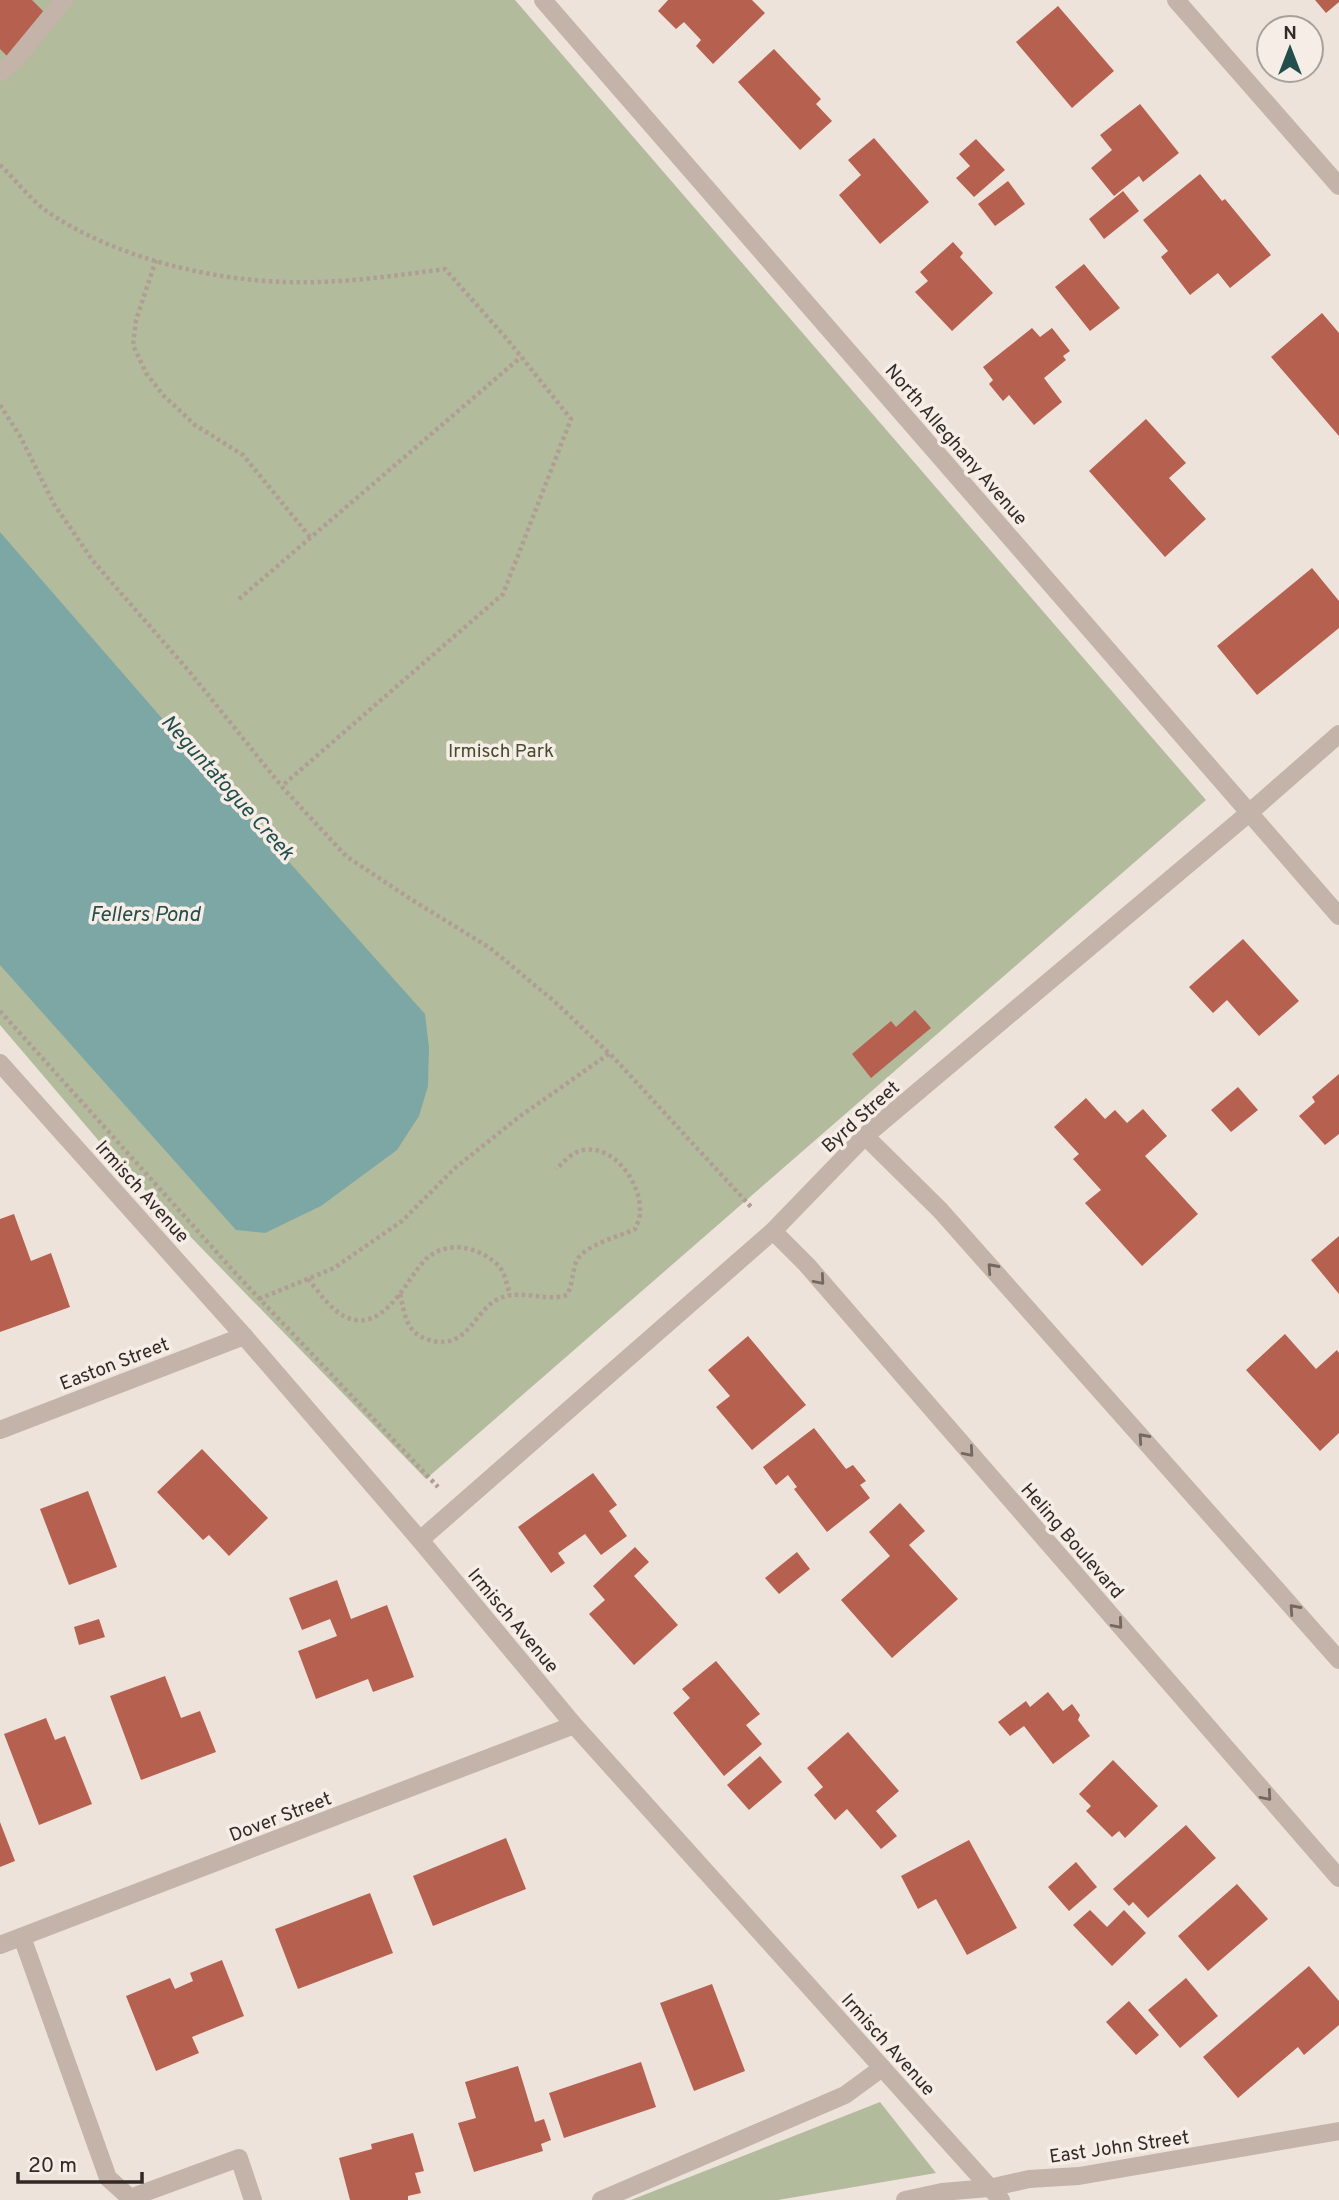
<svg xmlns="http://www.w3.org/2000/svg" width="1339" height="2200" font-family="Overpass,sans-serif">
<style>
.green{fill:#b3bb9d}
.water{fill:#7da7a5}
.building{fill:#b66050}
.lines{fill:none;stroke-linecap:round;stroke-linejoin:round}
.path{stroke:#b09d93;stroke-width:4.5;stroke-dasharray:3.5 3.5;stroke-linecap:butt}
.minor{stroke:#c4b3a8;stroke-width:18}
.oneway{stroke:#746861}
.labels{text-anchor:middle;stroke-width:7;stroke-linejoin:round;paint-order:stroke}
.street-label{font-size:19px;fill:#322a27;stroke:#f6eee6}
.park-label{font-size:19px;fill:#454d2e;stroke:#f6eee6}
.water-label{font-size:21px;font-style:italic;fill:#224e4d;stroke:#f6eee6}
</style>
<rect width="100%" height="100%" fill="#eee3db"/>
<!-- green -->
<g class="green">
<polygon points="0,0 515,0 1206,800 426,1479 110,1154 0,1025"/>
<polygon points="880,2102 936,2173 778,2200 631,2200"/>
</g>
<!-- water -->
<polygon class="water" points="0,532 213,777 425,1014 429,1048 428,1086 419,1116 397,1150 321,1206 265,1233 236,1230 0,965"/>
<!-- building -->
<g class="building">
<polygon points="0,0 32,0 47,15 7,56 0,49"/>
<polygon points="668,0 752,0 765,13 713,64 696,46 701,40 684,22 676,29 658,11"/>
<polygon points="1315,0 1339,0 1339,2 1326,13"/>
<polygon points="1058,6 1114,71 1072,108 1016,42"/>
<polygon points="774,49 821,99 816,104 832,121 800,150 738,82"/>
<polygon points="1140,104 1179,153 1143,182 1139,176 1114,196 1091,168 1112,150 1100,135"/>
<polygon points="874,138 929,202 880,244 839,195 861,175 848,160"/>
<polygon points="976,139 1005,170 974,197 956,178 970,166 959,154"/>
<polygon points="1200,174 1222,201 1225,199 1271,255 1230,288 1218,273 1190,295 1161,257 1168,251 1143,220"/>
<polygon points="1008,181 1025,204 995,226 978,204"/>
<polygon points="1123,191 1139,211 1104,239 1089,219"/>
<polygon points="953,242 963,253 960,257 993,293 952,331 915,292 928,281 920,272"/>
<polygon points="1084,264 1120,308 1090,331 1055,287"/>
<polygon points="1322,313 1339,333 1339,436 1271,357"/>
<polygon points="1032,328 1040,337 1052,328 1070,351 1063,356 1066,360 1044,378 1062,402 1034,425 1009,395 1003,401 989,384 993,380 983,367"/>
<polygon points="1146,419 1186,463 1169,478 1206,519 1165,557 1089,471"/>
<polygon points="1312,568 1339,601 1339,628 1257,695 1217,646"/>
<polygon points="1243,939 1299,1001 1259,1036 1227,1000 1213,1013 1189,987"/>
<polygon points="915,1010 931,1028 871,1078 852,1054 891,1021 896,1027"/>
<polygon points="1339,1074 1339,1134 1325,1145 1299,1116 1315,1102 1312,1097"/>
<polygon points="1238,1087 1258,1110 1231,1132 1211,1110"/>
<polygon points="1086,1098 1105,1119 1115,1110 1127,1123 1143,1109 1167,1136 1145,1156 1198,1214 1142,1266 1085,1203 1101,1190 1073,1159 1079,1154 1054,1127"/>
<polygon points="14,1214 31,1261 51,1253 70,1307 0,1332 0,1219"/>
<polygon points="1339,1236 1339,1294 1311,1260"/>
<polygon points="1285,1334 1316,1369 1337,1350 1339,1353 1339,1433 1320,1451 1246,1370"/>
<polygon points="748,1336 806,1405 752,1450 716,1407 730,1396 708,1370"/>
<polygon points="814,1428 846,1469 853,1465 866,1481 860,1485 870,1498 827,1532 794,1489 797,1487 788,1475 776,1485 763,1467"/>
<polygon points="202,1449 268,1518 229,1556 209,1535 203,1540 157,1492"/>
<polygon points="593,1473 617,1505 609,1511 627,1536 601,1555 585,1534 558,1553 565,1563 551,1573 518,1527"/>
<polygon points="88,1491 117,1567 69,1585 40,1509"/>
<polygon points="900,1503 925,1531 909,1545 958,1599 892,1658 841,1600 890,1556 869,1532"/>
<polygon points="635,1547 649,1562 634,1576 678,1625 634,1665 589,1614 605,1600 593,1586"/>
<polygon points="797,1552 810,1569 779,1594 765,1578"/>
<polygon points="337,1580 351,1619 387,1605 414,1677 373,1692 368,1679 316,1699 298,1651 337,1636 330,1619 302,1630 289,1598"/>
<polygon points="99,1619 105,1637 79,1645 74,1627"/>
<polygon points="716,1661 760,1714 746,1725 762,1744 724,1776 673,1713 690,1698 682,1689"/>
<polygon points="165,1676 181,1718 200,1711 216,1752 141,1780 110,1696"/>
<polygon points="1048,1692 1063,1711 1072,1704 1080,1715 1078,1720 1090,1736 1053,1764 1024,1726 1010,1736 998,1722 1026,1701 1030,1707"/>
<polygon points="46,1718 55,1740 65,1736 92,1804 39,1825 4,1734"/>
<polygon points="848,1732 899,1791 876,1811 897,1836 881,1849 847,1809 835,1820 814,1795 823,1787 807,1768"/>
<polygon points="760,1756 782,1782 749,1810 727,1785"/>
<polygon points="1113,1760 1158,1806 1125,1838 1119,1831 1112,1837 1086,1811 1091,1806 1079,1794"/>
<polygon points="0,1822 15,1861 0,1867"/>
<polygon points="1186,1825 1216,1858 1148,1918 1133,1902 1129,1906 1113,1889"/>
<polygon points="506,1838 526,1889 433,1926 413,1876"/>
<polygon points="969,1840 1017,1928 967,1955 936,1899 918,1909 901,1876"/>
<polygon points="1076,1862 1097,1887 1069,1911 1048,1887"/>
<polygon points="1237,1884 1268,1919 1208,1971 1178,1936"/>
<polygon points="370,1893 393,1953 298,1989 275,1929"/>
<polygon points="1090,1910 1107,1927 1124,1910 1146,1933 1112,1966 1073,1925"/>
<polygon points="222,1960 244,2016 192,2037 199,2053 156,2071 126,1996 170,1978 175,1989 193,1981 190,1973"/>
<polygon points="1309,1966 1339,2001 1339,2025 1304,2055 1298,2047 1238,2098 1203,2057"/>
<polygon points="1186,1978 1218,2016 1180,2048 1148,2010"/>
<polygon points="712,1984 745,2071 694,2091 660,2003"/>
<polygon points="1129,2001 1159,2035 1136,2055 1106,2022"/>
<polygon points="641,2062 656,2107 564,2138 549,2093"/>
<polygon points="518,2066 535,2122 544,2119 551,2140 541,2144 543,2151 474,2172 458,2123 476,2118 465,2082"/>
<polygon points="413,2133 424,2171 415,2173 421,2193 408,2196 408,2200 350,2200 339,2158 372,2149 371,2144"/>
</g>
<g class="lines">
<!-- path -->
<g class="path">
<path d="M 0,165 C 15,179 29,198 45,210 C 110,256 208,280 286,282 C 339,284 393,276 445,269 L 507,339 L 571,419 L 503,594 L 282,786"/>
<polyline points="156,260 136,320 133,345 146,373 164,396 195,425 243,455 310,537"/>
<polyline points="0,405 20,436 54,504 93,561 188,670 283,788 346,856 409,898 490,948 554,1001 614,1058 753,1209"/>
<polyline points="239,599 521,357"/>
<polyline points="0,1011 239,1277 438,1487"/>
<path d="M 308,1279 C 319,1292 333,1314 351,1319 C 387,1329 407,1278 426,1259 C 448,1239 479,1247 498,1265 C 505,1272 507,1286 510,1295"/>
<path d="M 400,1294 C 405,1315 406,1333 429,1340 C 470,1352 474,1306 503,1297 C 525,1290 546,1302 567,1295 C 573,1284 572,1273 576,1262 C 583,1245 619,1237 635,1229 C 637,1224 640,1218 640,1213 C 642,1184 614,1144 583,1150 C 572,1152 564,1162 556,1169"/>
<polyline points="259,1299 334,1268 402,1221 455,1168 519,1117 610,1053"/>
</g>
<!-- minor -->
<g class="minor">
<polyline points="543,0 1339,916"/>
<polyline points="1176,0 1339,186"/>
<polyline points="0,72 13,62 64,0"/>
<polyline points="0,1063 244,1336 420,1540 574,1725 1001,2200"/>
<polyline points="865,1136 940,1210 1339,1660"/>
<polyline points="773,1231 807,1265 1339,1878"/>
<polyline points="0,1430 244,1336"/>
<polyline points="420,1540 773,1231 865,1136 1249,813 1339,734"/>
<polyline points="22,1937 108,2178 130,2198"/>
<polyline points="0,1945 574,1725"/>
<polyline points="131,2200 130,2198 239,2158 253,2200"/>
<polyline points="601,2200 845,2095 882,2068"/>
<polyline points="905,2200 942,2192 989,2188 1029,2179 1079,2176 1339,2131"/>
</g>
</g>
<!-- one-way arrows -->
<defs><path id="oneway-chevron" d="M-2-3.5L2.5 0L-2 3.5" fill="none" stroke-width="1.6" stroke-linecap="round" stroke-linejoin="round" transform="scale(1.75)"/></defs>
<g class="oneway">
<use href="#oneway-chevron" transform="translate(992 1268) rotate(-132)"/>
<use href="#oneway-chevron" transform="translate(820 1280) rotate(49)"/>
<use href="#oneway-chevron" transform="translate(1143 1438) rotate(-132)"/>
<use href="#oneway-chevron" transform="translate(969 1452) rotate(49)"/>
<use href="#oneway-chevron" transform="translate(1294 1609) rotate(-132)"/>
<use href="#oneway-chevron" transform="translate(1118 1624) rotate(49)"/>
<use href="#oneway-chevron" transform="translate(1267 1796) rotate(49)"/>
</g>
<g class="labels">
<!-- street labels -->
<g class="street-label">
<text transform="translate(957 444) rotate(49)" y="7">North Alleghany Avenue</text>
<text transform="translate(860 1116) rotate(-42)" y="7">Byrd Street</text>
<text transform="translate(143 1191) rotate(48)" y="7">Irmisch Avenue</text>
<text transform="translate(114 1363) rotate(-21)" y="7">Easton Street</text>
<text transform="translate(1073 1540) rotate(49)" y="7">Heling Boulevard</text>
<text transform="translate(514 1620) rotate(50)" y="7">Irmisch Avenue</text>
<text transform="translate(280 1816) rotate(-21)" y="7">Dover Street</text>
<text transform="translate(889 2044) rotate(48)" y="7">Irmisch Avenue</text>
<text transform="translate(1119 2146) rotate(-8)" y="7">East John Street</text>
</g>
<!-- park labels -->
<g class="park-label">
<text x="501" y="757">Irmisch Park</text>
</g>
<!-- water labels -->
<g class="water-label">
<text transform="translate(228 787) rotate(48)" y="7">Neguntatogue Creek</text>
<text x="145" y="921">Fellers Pond</text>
</g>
</g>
<!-- north arrow -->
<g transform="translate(1290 49)"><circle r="33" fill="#f6eee6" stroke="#a8a09a" stroke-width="2"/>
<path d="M0-5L12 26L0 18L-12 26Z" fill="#224e4d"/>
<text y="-10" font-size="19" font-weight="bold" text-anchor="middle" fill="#322a27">N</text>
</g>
<!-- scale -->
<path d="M18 2172v10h124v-10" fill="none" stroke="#322a27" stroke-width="3.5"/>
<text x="28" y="2172" font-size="21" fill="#322a27" stroke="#f6eee6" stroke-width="5" paint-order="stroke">20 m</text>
</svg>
